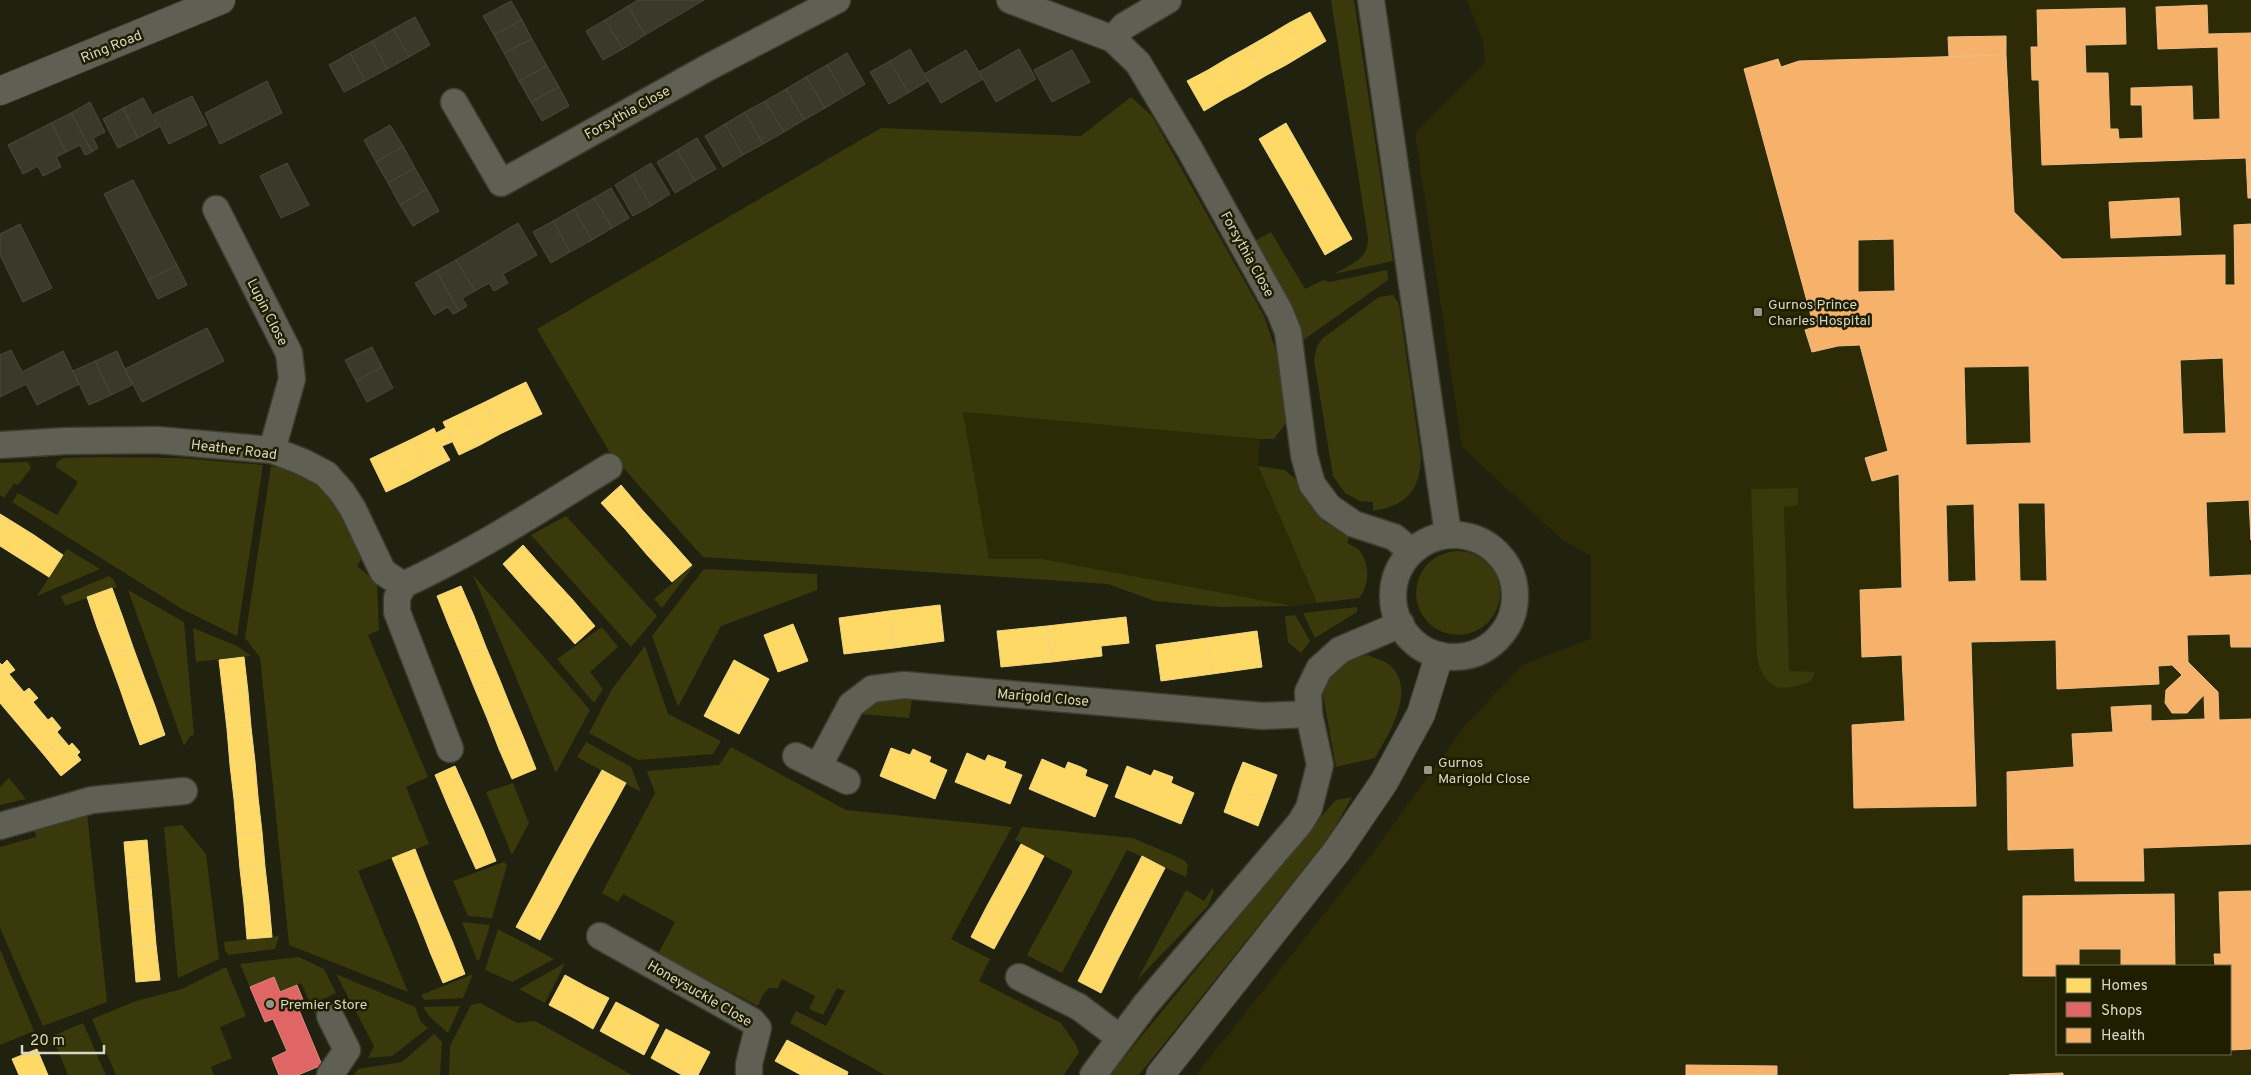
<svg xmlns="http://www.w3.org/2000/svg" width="2251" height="1075" font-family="Overpass,sans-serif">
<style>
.built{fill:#2c2b05;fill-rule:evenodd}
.green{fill:#3a390c}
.homes{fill:#ffd966;stroke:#f3d882}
.shops{fill:#e06666;stroke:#dd8882}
.health{fill:#f6b26b;stroke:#edbd86;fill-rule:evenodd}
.building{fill:#3a3a2b;stroke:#4a4a3c}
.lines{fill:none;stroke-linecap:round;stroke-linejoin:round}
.minor-casing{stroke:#3c3c2f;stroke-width:29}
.tertiary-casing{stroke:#3c3c2f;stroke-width:30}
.minor{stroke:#5f5f53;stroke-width:26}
.tertiary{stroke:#5f5f53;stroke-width:28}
.poi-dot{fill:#979785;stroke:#1f1e01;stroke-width:2}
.labels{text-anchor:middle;stroke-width:5;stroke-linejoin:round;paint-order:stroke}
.street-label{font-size:14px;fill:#d7d7c5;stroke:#1f1e01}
.poi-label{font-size:14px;fill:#d7d7c5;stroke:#1f1e01;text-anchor:start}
</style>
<rect width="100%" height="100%" fill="#21210f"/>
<!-- built -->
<g class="built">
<path d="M 1467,0 L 2251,0 L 2251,1075 L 1196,1075 L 1371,855 L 1466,724 L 1523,665 L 1591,638 L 1591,556 L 1562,540 L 1462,447 L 1415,133 L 1485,63 L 1483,43 ZM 2057,966 L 2230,966 L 2230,1054 L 2057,1054 Z"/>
<polygon points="963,412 1260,439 1258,466 1317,603 1292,606 1043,559 989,559"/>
</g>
<!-- green -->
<g class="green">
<path d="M 1331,0 L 1354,0 L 1393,261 L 1334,274 C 1351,264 1368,260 1368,238 Z"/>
<polygon points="1131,97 1152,116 1264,316 1277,354 1286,423 1274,439 1260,439 963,412 989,559 1043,559 1292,606 1221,607 1155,601 1108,584 703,557 610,453 537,329 881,128 1081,136"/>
<path d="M 1271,232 L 1305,289 L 1323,280 L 1330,282 L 1387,270 L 1388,280 L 1302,341 C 1294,302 1275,275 1255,241 Z"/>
<path d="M 1393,295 L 1399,304 L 1421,458 C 1419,492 1407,505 1373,511 L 1373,502 L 1360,501 L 1345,493 L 1333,476 L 1314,360 L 1317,346 L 1323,338 L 1379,297 Z"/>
<polygon points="101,457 180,458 263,465 237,636 182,609 12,502 18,493 57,515 78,482 56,467 57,462 63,458"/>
<polygon points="28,462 31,468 18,485 14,483 4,498 0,495 0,463"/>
<polygon points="271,466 309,474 346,517 361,559 357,566 377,583 379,630 368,635 428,777 406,787 429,844 358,871 408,992 289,945 260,657 245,638"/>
<path d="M 1258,466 L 1285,470 L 1298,481 L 1308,503 L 1324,522 L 1350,536 L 1347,543 C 1350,545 1355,547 1358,549 C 1370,561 1370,586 1359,598 L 1317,603 Z"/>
<path d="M 1798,488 L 1798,505 L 1784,507 L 1789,671 L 1815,672 L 1811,681 C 1782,692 1766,693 1757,658 L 1751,489 Z"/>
<polygon points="566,516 657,616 631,647 531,535"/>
<polygon points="67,549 100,569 37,596"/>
<circle cx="1458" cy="593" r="42"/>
<polygon points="696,563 662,608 654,599"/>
<polygon points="704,569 817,574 817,590 721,626 678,707 652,636"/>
<polygon points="473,575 590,710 556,773 484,601"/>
<polygon points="109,576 113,579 117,587 65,606 61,596"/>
<polygon points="128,590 184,622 194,735 190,736 184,746"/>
<polygon points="1357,607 1357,612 1315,638 1303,613"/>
<polygon points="1295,615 1310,641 1301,653 1288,642 1285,616"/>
<polygon points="602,627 618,647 590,672 603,689 594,703 557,659"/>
<polygon points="193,628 237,646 251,656 196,662"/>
<polygon points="645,646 668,714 721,741 713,754 638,760 589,733 612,689"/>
<path d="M 1368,655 C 1375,658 1385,661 1390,665 C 1417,690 1389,733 1375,758 L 1336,767 L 1323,695 L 1332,672 L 1350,658 Z"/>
<polygon points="888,699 912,699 909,718 862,714 873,704"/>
<polygon points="586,742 631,767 641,792 577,757"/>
<polygon points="731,747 846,810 1012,827 951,939 990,959 979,981 1061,1023 1076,1045 1079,1052 1064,1075 885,1075 790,1023 796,1011 826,1026 845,991 837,988 823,1015 809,1009 815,996 782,979 778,988 769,988 762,996 758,1006 658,954 675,922 623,894 618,902 602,893 655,793 647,771 719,765"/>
<polygon points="9,778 26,799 0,805 0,787"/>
<polygon points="513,783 529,823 512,855 486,792"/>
<polygon points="1352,797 1330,836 1139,1075 1110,1075 1319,819 1336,800"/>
<polygon points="87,813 107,1002 43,1026 0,928 0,847 36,837 34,828"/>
<polygon points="182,825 206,854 219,959 178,978 164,827"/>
<polygon points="1022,827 1133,838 1184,860 1188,865 1186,877 1127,850 1062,973 1027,955 1073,871 1015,840"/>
<polygon points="504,862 507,865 492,918 468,916 453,881"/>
<polygon points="1212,888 1214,891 1208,906 1137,980 1186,890 1204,901"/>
<polygon points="462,922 490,925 479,961 477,960"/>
<polygon points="498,929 554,959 512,982 485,970"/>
<polygon points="279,936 275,949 229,955 225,951 224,942"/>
<polygon points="0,949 34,1031 0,1045"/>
<polygon points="299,957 324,969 336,993 319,1001 323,1010 317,1018 301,983 280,992 274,977 250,987 240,964"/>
<polygon points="565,963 545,1003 519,989"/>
<polygon points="226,967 246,1016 220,1027 232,1058 211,1067 214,1075 116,1075 92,1019 136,1001 182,989"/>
<polygon points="336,974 415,1007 421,1022 428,1028 392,1056 368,1058 374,1046"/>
<polygon points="473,974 463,998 424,1000 421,995"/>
<polygon points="480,1003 517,1023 535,1021 632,1075 449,1075 450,1046 471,1005"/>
<polygon points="460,1006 448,1033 429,1016 423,1007"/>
<polygon points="83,1023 106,1075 68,1075 52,1036"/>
<polygon points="434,1034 442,1042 440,1075 354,1075 358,1069 402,1062"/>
</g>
<!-- homes -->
<g class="homes">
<polygon points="1310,12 1326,41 1306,53 1289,23"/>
<polygon points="1289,23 1306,53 1286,65 1269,35"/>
<polygon points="1269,35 1286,65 1265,76 1248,47"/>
<polygon points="1248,47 1265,76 1245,88 1228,58"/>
<polygon points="1228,58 1245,88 1224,99 1208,70"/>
<polygon points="1208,70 1224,99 1204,111 1187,81"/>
<polygon points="1286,123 1319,181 1292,196 1259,139"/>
<polygon points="1319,181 1352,239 1325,255 1292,196"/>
<polygon points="526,382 542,414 521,424 505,392"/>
<polygon points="505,392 521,424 500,434 485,402"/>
<polygon points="485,402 500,434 480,445 464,412"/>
<polygon points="464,412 480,445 459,455 443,422"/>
<polygon points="434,428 436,433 446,428 452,442 442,446 450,460 428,471 412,439"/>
<polygon points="412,439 428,471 407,482 391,449"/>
<polygon points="391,449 407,482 386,492 370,459"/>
<polygon points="621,485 644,512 625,529 601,503"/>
<polygon points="644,512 668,538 648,556 625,529"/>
<polygon points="0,514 5,517 0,525"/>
<polygon points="5,517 34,535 19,558 0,546 0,525"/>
<polygon points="34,535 63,555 49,577 19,558"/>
<polygon points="668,538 692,565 672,582 648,556"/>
<polygon points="523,545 547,572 527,591 503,564"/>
<polygon points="547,572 572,599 551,617 527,591"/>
<polygon points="461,586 474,616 449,626 437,596"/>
<polygon points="112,588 123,618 97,627 87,597"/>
<polygon points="572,599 595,626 575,644 551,617"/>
<polygon points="940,605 944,641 894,648 889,611"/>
<polygon points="889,611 894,648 844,654 839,618"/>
<polygon points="474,616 486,647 462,657 449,626"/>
<polygon points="1126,617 1129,643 1101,646 1102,656 1052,662 1047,626"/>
<polygon points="123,618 133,647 108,656 97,627"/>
<polygon points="793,624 808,661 778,672 764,635"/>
<polygon points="1047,626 1052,662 1001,667 997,631"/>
<polygon points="1257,631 1262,667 1212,674 1207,638"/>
<polygon points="1207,638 1212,674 1161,681 1156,645"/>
<polygon points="133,647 144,677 119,686 108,656"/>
<polygon points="486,647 499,678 474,687 462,657"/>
<polygon points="244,657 248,692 223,694 219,660"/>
<polygon points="7,660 15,670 9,674 24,692 29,688 38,698 33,702 48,720 52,717 61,728 57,732 63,739 44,755 0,703 0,663 2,665"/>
<polygon points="734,660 769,679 754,707 719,688"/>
<polygon points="144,677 155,706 129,715 119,686"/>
<polygon points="499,678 511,708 487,718 474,687"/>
<polygon points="719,688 754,707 739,734 704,716"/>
<polygon points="248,692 251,727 227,729 223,694"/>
<polygon points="155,706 165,735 140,745 129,715"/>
<polygon points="511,708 524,739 499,749 487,718"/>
<polygon points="251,727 255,762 230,765 227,729"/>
<polygon points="63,739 69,746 72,743 80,752 77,755 81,760 61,776 44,755"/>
<polygon points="524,739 536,769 512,779 499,749"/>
<polygon points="891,748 910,755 913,749 919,752 931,757 929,762 947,770 935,799 880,776"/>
<polygon points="967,753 985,761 988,755 1006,762 1004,768 1022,775 1010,804 955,782"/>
<polygon points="1042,759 1065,769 1068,762 1081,767 1087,770 1085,776 1108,785 1095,817 1029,789"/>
<polygon points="255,762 258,797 234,799 230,765"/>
<polygon points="1243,762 1277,775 1268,800 1233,787"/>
<polygon points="455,766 469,797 448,806 435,775"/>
<polygon points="1127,766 1151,776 1154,770 1173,777 1171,783 1194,793 1181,824 1115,797"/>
<polygon points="602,770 626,783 609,814 584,802"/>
<polygon points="1233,787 1268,800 1258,826 1224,812"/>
<polygon points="258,797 262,832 237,834 234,799"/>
<polygon points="469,797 483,829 462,838 448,806"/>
<polygon points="584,802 609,814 591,846 567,833"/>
<polygon points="483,829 496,861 476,869 462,838"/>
<polygon points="262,832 265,867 240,869 237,834"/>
<polygon points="567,833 591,846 574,877 550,864"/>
<polygon points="147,840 150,875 127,877 124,842"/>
<polygon points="1021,844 1044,856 1028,887 1004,875"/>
<polygon points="415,849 427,880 405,889 392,858"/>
<polygon points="1142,856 1165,868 1149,899 1126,887"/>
<polygon points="550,864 574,877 557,909 533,896"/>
<polygon points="265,867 269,902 244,904 240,869"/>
<polygon points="150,875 153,910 130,912 127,877"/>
<polygon points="1004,875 1028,887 1011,918 987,906"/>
<polygon points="427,880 440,912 418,921 405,889"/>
<polygon points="1126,887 1149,899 1133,930 1110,918"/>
<polygon points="533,896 557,909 540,940 516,927"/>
<polygon points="269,902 272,937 247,939 244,904"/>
<polygon points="987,906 1011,918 994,949 971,937"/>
<polygon points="153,910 156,945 133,947 130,912"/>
<polygon points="440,912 453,943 430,952 418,921"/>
<polygon points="1110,918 1133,930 1117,961 1094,950"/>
<polygon points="453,943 465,974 443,983 430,952"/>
<polygon points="156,945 160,980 136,982 133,947"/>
<polygon points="1094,950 1117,961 1101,993 1078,981"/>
<polygon points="565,975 587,987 572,1017 549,1005"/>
<polygon points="587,987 609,998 593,1029 572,1017"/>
<polygon points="616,1002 637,1013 622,1043 600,1031"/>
<polygon points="637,1013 659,1025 644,1055 622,1043"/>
<polygon points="666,1029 689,1041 673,1070 651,1058"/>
<polygon points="787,1040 817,1056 807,1075 801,1075 775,1061"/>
<polygon points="689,1041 710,1052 698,1075 682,1075 673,1070"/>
<polygon points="37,1049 48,1075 19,1075 12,1059"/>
<polygon points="817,1056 848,1072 847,1075 807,1075"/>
</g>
<!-- shops -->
<polygon class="shops" points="274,977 280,992 297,985 306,1007 299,1010 322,1065 298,1075 279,1075 272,1058 287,1051 273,1019 265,1022 250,987"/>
<!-- health -->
<g class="health">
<polygon points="2207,5 2208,34 2251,33 2251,198 2248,198 2246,158 2042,165 2039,80 2032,80 2031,47 2038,47 2037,10 2125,8 2126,44 2085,45 2086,73 2108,73 2110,129 2118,129 2119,139 2143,138 2142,105 2131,105 2131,88 2192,86 2193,120 2220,119 2218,47 2158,49 2156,7"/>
<polygon points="2006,36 2006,55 1949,57 1948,37"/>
<path d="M 2006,55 L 2014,212 L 2062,259 L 2225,255 L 2225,285 L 2235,285 L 2234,225 L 2251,224 L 2251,540 L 2249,500 L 2206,502 L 2209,577 L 2251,575 L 2251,647 L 2231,647 L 2230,634 L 2187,635 L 2188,662 L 2218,692 L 2219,720 L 2251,719 L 2251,844 L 2143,848 L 2144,881 L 2075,881 L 2074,848 L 2008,850 L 2007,772 L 2074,767 L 2072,734 L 2113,732 L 2111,707 L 2151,705 L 2151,721 L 2205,719 L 2204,695 L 2187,713 L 2172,713 L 2165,703 L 2166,690 L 2182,675 L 2172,665 L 2158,666 L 2159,684 L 2057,689 L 2056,640 L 1971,642 L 1976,806 L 1854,808 L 1852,725 L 1905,721 L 1902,655 L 1862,657 L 1860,590 L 1902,588 L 1899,474 L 1872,481 L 1865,458 L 1888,451 L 1860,345 L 1838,346 L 1812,352 L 1805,330 L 1814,327 L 1744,69 L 1778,59 L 1781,67 L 1799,61 ZM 1894,239 L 1895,291 L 1858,292 L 1858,240 ZM 2223,358 L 2226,433 L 2183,434 L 2180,360 ZM 2029,366 L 2031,443 L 1966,445 L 1964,367 ZM 2018,503 L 2045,503 L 2047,581 L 2020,581 ZM 1974,504 L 1976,581 L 1948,582 L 1946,505 Z"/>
<polygon points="2179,198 2181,235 2111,238 2109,202"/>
<polygon points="2251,891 2251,1049 2230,1050 2230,966 2215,966 2214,954 2221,954 2219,892"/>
<polygon points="2174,894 2175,966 2121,966 2121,949 2079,949 2079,966 2057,966 2057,976 2023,976 2023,896"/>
<polygon points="1686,1065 1777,1066 1777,1075 1686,1075"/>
<polygon points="2063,1073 2063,1075 2009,1075"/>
</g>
<!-- building -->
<g class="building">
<polygon points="638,0 704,0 645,35 628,6"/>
<polygon points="511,1 522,20 494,35 483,16"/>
<polygon points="628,6 645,35 623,49 605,20"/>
<polygon points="415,17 430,45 409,57 393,29"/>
<polygon points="522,20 532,39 504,53 494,35"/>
<polygon points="605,20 623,49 603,60 586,31"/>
<polygon points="393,29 409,57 387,69 372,41"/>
<polygon points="532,39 547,66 519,81 504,53"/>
<polygon points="372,41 387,69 365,81 350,53"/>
<polygon points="910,49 928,81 908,93 890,61"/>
<polygon points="1019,49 1036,79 996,102 979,72"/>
<polygon points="966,50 983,79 941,103 924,74"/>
<polygon points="1072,50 1090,82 1052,102 1034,70"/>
<polygon points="350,53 365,81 344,92 329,65"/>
<polygon points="847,53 865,84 845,96 827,65"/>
<polygon points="890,61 908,93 889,104 870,72"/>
<polygon points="827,65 845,96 825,108 806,77"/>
<polygon points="547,66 559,87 531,102 519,81"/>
<polygon points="806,77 825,108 804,120 786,89"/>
<polygon points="267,81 282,113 220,144 205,113"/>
<polygon points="559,87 569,106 542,121 531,102"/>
<polygon points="786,89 804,120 784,132 765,101"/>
<polygon points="192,96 207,125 169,144 154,114"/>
<polygon points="143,98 159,127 138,138 123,108"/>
<polygon points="765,101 784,132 763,144 745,112"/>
<polygon points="90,102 105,132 93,138 98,148 92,152 71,113"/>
<polygon points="123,108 138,138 118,148 103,119"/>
<polygon points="745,112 763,144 743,155 725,124"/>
<polygon points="71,113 92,152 85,155 80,145 66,152 51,123"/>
<polygon points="51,123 66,152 56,157 61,167 43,176 38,166 23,174 8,145"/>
<polygon points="725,124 743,155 723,167 705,136"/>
<polygon points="390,125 403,146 376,162 364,140"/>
<polygon points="697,138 716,169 695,181 677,150"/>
<polygon points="403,146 415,168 388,183 376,162"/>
<polygon points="677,150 695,181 675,193 657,162"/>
<polygon points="287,163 309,205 281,218 260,176"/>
<polygon points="651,163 670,194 651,206 633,174"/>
<polygon points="415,168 427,189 400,205 388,183"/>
<polygon points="633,174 651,206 633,216 615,185"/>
<polygon points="133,180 177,265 148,280 104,194"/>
<polygon points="611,188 629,218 612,228 594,198"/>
<polygon points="427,189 439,211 413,226 400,205"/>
<polygon points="594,198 612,228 592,240 574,209"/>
<polygon points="574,209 592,240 570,252 553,221"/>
<polygon points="553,221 570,252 551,263 533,232"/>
<polygon points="518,223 537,255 503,274 508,283 494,291 489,283 475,291 456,260"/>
<polygon points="20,224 52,288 23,302 0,255 0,234"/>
<polygon points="456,260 475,291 462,298 467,306 459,311 436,271"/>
<polygon points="177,265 187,285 158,299 148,280"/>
<polygon points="436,271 459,311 453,314 448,307 434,315 415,283"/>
<polygon points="207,328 224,361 142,402 125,369"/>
<polygon points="372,347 382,367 356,381 345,360"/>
<polygon points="11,350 22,372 63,351 79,384 37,405 26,384 0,397 0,355"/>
<polygon points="117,351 132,385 111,395 95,361"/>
<polygon points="95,361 111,395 89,405 73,371"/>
<polygon points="382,367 393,388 367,402 356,381"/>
</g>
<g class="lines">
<defs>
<g id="minor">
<polyline points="1010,0 1113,39 1138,63 1190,150 1280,312 1288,332 1304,455 1312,484 1329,507 1354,524 1394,537 1411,551"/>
<polyline points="1371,0 1448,534"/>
<polyline points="1113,39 1124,26 1168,0"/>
<polyline points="454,102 501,183 707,68 837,0"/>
<polyline points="216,209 289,353 292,379 272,450"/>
<path d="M 0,445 L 66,441 L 157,440 L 272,450 L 303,462 L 326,474 L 342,492 L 353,509 L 383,572 L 403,585 C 475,552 542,508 609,467"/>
<circle cx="1454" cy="596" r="61"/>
<polyline points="403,585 397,598 397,612 450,749"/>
<polyline points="796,756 847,781"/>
<polyline points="818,767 851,705 872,689 904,685 1263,716 1309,714"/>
<polyline points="0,826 92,800 184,791"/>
<polyline points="600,936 752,1021 758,1028 749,1064 749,1075"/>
<polyline points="1019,977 1079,1007 1120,1038"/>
<polyline points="330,1075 347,1050 330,1016"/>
<polyline points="1093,1075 1146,1004 1300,823 1309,808 1320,765 1309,714 1308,692 1319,669 1340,650 1401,624"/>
</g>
<g id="tertiary">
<polyline points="0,91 221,0"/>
<polyline points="1160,1075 1337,851 1384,782 1421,714 1439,656"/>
</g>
</defs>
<!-- minor casing -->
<use href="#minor" class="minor-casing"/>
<!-- tertiary casing -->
<use href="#tertiary" class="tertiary-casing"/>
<!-- minor -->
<use href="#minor" class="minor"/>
<!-- tertiary -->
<use href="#tertiary" class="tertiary"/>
</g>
<!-- markers -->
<g class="poi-dot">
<rect x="1753" y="307" width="10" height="10" rx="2.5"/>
<rect x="1423" y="765" width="10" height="10" rx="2.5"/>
<circle cx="270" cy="1004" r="5"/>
</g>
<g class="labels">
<!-- street labels -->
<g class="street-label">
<text transform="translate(111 46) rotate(-22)" y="5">Ring Road</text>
<text transform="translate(627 112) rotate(-29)" y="5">Forsythia Close</text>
<text transform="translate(1248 254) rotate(61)" y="5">Forsythia Close</text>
<text transform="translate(268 312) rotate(63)" y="5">Lupin Close</text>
<text transform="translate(234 449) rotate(7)" y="5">Heather Road</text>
<text transform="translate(1043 697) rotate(5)" y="5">Marigold Close</text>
<text transform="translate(700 993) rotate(30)" y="5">Honeysuckle Close</text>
</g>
<!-- poi labels -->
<g class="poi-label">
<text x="1768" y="309">Gurnos Prince<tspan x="1768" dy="16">Charles Hospital</tspan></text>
<text x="1438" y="767">Gurnos<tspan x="1438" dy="16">Marigold Close</tspan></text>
<text x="280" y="1009">Premier Store</text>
</g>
</g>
<!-- legend -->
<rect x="2056" y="965" width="175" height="90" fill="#1f1e01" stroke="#69684f"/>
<rect x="2066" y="978" width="25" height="15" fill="#ffd966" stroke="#69684f"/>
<text x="2101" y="990" font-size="15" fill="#d7d7c5">Homes</text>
<rect x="2066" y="1002" width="25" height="15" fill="#e06666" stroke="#69684f"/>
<text x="2101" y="1015" font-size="15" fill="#d7d7c5">Shops</text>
<rect x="2066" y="1028" width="25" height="15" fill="#f6b26b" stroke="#69684f"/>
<text x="2101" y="1040" font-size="15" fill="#d7d7c5">Health</text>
<!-- scale -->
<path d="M22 1045v8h82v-8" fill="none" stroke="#d7d7c5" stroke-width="2.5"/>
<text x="30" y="1045" font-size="15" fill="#d7d7c5" stroke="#1f1e01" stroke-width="4" paint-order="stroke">20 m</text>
</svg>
